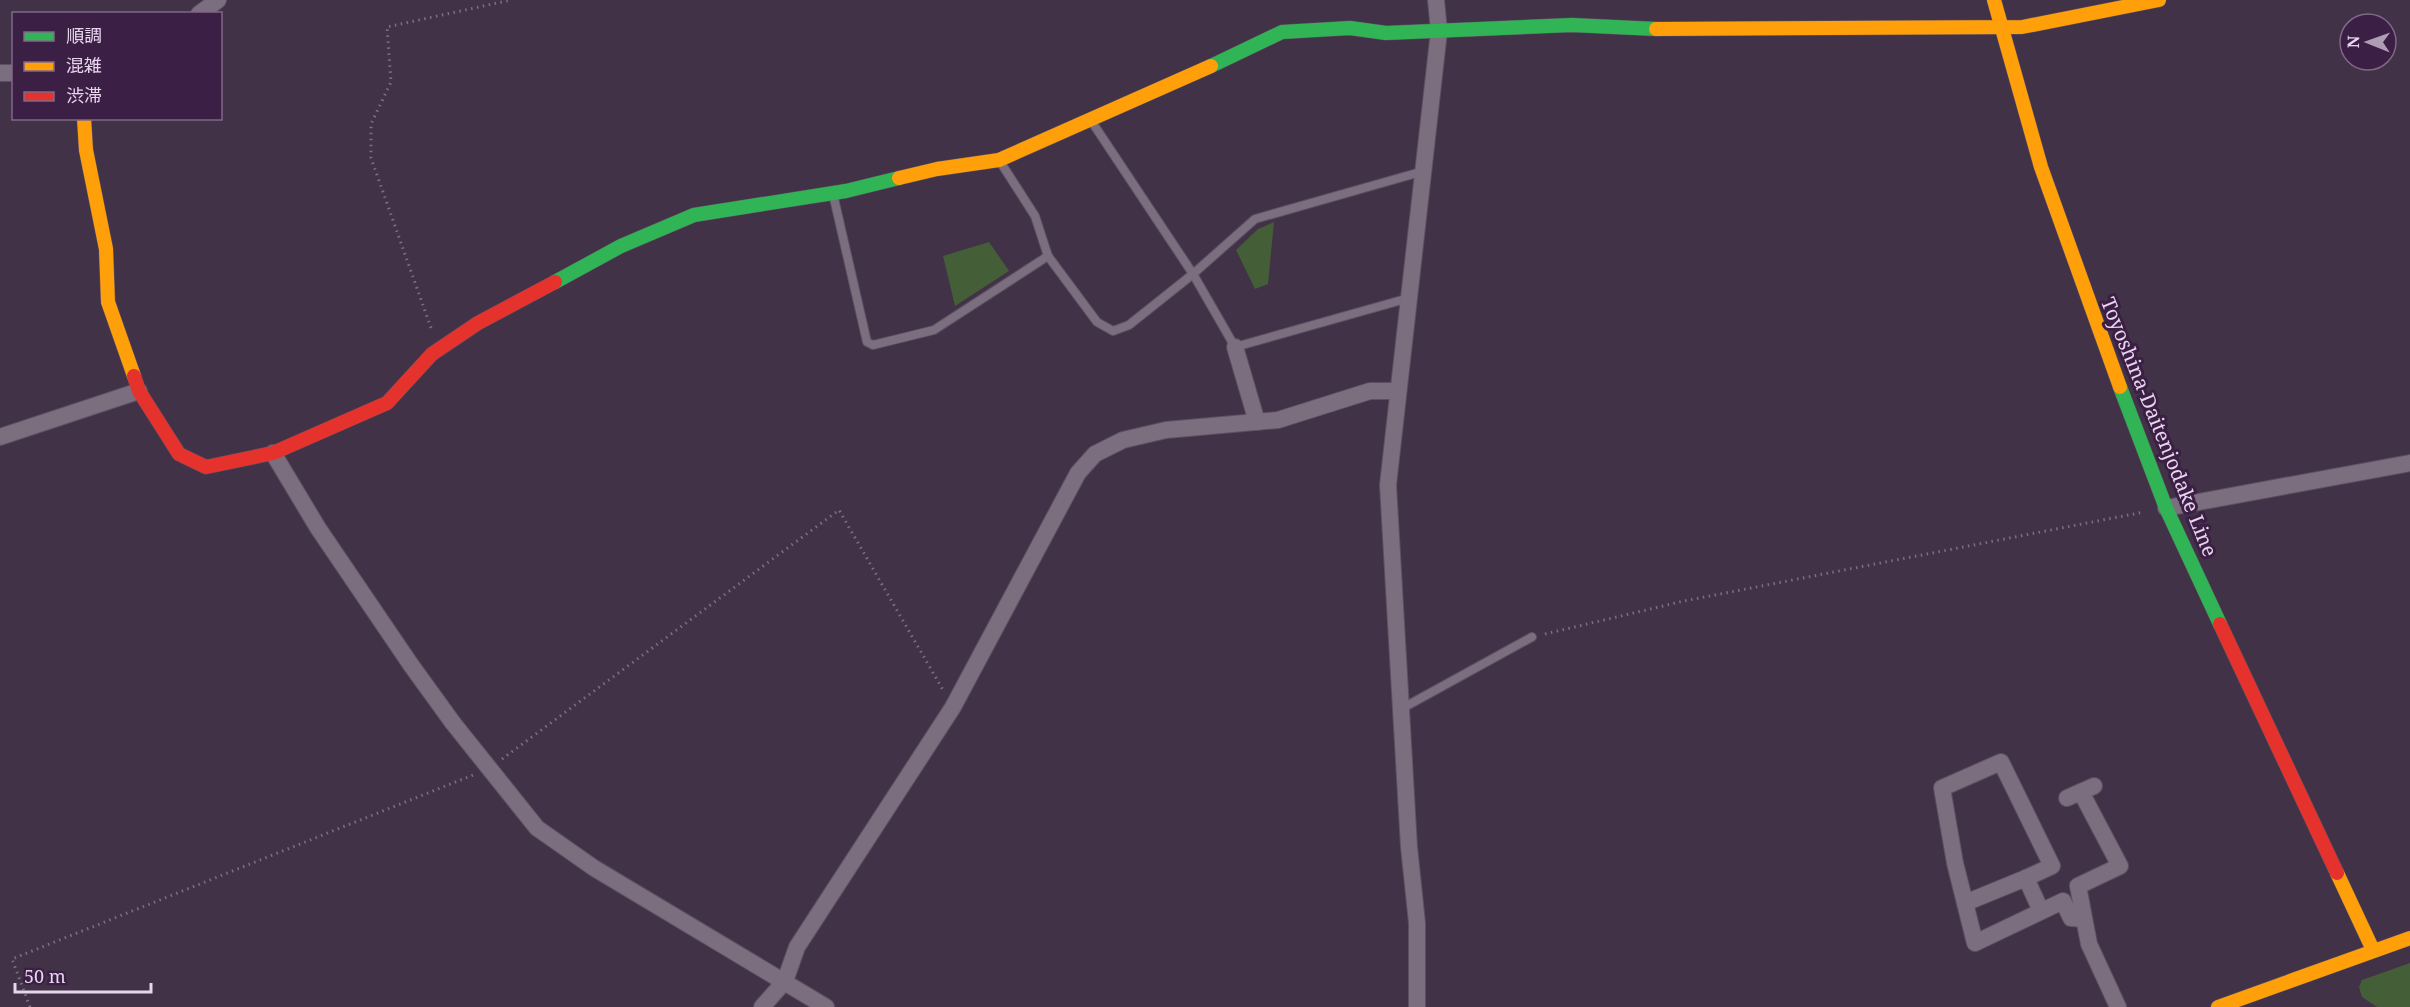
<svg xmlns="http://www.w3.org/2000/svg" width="2410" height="1007" font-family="'Noto Serif','Noto Sans JP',serif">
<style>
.green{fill:#445e37}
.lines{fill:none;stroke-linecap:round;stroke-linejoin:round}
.lane-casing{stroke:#5e5062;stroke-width:10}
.street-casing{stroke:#5e5062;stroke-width:18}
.fast-casing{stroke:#5e5062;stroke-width:15}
.slow-casing{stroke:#5e5062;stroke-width:15}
.jam-casing{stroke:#5e5062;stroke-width:15}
.path{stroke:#7b7080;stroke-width:3;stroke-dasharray:1.5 4.5;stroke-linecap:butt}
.lane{stroke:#7b6e7f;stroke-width:8}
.street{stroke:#7b6e7f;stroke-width:16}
.fast{stroke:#30b455;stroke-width:14}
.slow{stroke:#ff9f0a;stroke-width:14}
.jam{stroke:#e5322d;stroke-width:14}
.labels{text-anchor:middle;stroke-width:6;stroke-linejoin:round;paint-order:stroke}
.street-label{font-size:20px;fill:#e8d6ee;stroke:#3b1f45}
</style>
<rect width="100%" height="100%" fill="#413247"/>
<!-- green -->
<g class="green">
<polygon points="1274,222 1268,284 1255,289 1236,250 1258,229"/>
<polygon points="989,242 1009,271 955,306 943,256"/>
<polygon points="2410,963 2410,1007 2377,1007 2362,997 2359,987 2362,980"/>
</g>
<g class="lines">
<defs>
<g id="lane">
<polyline points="1092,122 1193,274 1235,347 1409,298"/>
<polyline points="1001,163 1035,216 1048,256 1097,322 1113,331 1129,325 1193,274 1255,219 1424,171"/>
<polyline points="833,194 867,342 873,345 934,330 1048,256"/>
<polyline points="1401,709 1532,637"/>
</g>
<g id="street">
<polyline points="199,14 218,0"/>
<polyline points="0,73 14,73"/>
<polyline points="1235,347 1257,422"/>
<polyline points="0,437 139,391"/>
<polyline points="273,453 318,528 411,665 453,723 537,828 594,868 826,1007"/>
<polyline points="2166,508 2410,463"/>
<polyline points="2081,792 2120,866 2078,886 2089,944 2118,1007"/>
<polyline points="2067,798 2094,786"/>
<polyline points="1965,903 2026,878"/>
<polyline points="2041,911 2026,878 2052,866 2001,762 1942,788 1955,863 1975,943 2063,901 2071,918 2084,919"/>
<polyline points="762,1007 785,981 797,947 953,707 1078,473 1095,454 1123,440 1166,430 1278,420 1370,391 1398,391"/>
<polyline points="1417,1007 1417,923 1409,847 1388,485 1439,31 1436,0"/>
</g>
<g id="fast">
<polyline points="1211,66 1282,32 1350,28 1386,33 1572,25 1656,29"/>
<polyline points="555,282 621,246 694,215 846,191 899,178"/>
<polyline points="2120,387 2166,508 2220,624"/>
</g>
<g id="slow">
<polyline points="1994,0 2041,167 2120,387"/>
<polyline points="1656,29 2022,27 2159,0"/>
<polyline points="84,118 86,150 106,249 108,302 134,376"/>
<polyline points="899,178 937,169 999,160 1211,66"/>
<polyline points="2337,873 2373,950"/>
<polyline points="2218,1007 2410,938"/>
</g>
<g id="jam">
<polyline points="134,376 139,391 179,454 206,467 273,453 387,403 432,354 478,323 555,282"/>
<polyline points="2220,624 2337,873"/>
</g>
</defs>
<!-- lane casing -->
<use href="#lane" class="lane-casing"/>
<!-- street casing -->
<use href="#street" class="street-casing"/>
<!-- fast casing -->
<use href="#fast" class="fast-casing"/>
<!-- slow casing -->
<use href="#slow" class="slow-casing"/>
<!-- jam casing -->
<use href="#jam" class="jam-casing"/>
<!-- path -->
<g class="path">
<polyline points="431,328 371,158 371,124 391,82 387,27 511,0"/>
<polyline points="1545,634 1684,601 2144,512"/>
<polyline points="502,759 839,510 943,690"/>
<polyline points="30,1007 12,959 473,775"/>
</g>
<!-- lane -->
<use href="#lane" class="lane"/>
<!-- street -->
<use href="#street" class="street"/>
<!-- fast -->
<use href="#fast" class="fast"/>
<!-- slow -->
<use href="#slow" class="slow"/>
<!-- jam -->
<use href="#jam" class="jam"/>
</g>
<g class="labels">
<!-- street labels -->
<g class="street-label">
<text transform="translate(2159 427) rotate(68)" y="7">Toyoshina-Daitenjodake Line</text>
</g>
</g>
<!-- legend -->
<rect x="12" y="12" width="210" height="108" fill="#3b1f45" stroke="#806889" stroke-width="1.5"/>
<rect x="24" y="32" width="30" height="9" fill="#30b455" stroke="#806889" stroke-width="1.5"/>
<text x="66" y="42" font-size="18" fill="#e8d6ee">順調</text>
<rect x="24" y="62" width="30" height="9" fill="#ff9f0a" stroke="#806889" stroke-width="1.5"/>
<text x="66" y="72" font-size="18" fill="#e8d6ee">混雑</text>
<rect x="24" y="92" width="30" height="9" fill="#e5322d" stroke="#806889" stroke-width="1.5"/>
<text x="66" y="102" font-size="18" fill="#e8d6ee">渋滞</text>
<!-- north arrow -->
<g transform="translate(2368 42) rotate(271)"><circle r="28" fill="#3b1f45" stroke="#806889" stroke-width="1.5"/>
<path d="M0-4.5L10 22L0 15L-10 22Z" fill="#ae9db4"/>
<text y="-9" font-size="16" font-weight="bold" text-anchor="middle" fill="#e8d6ee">N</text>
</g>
<!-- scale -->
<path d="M15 983v9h136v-9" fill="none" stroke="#e8d6ee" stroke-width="3"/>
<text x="24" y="983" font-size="18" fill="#e8d6ee" stroke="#3b1f45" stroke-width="4.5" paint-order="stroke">50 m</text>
</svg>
